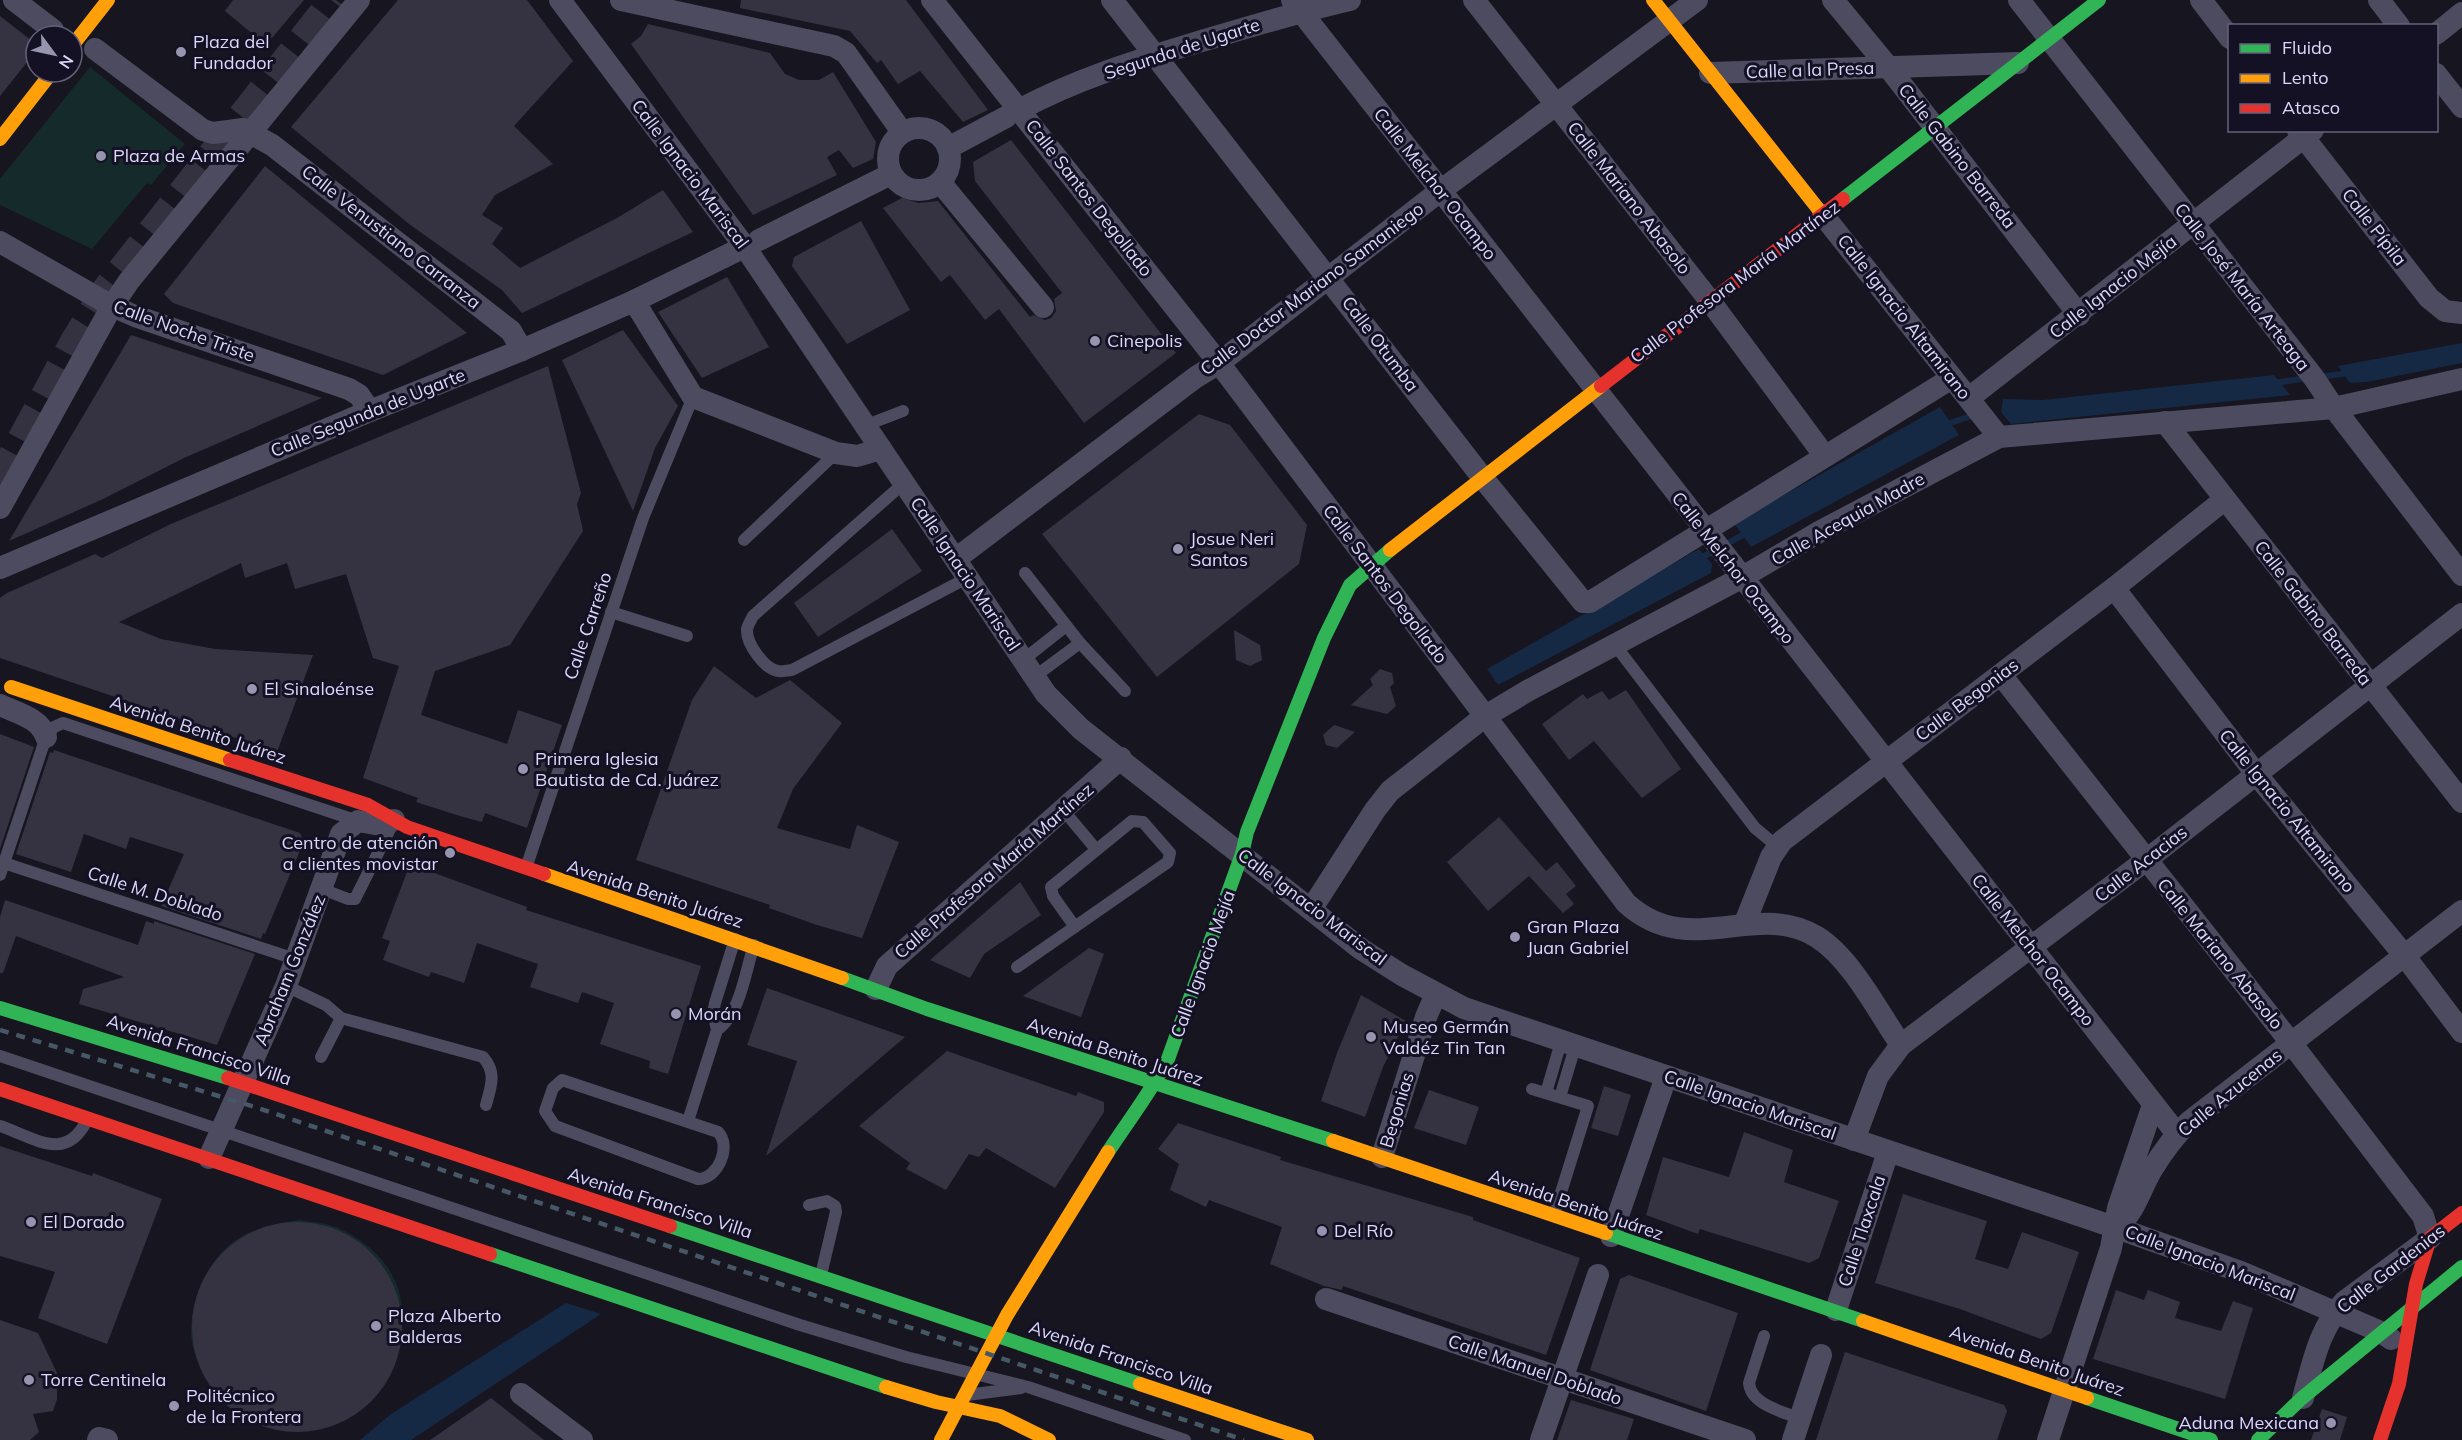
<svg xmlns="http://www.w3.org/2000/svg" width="2462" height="1440" font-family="Mulish,sans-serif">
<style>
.green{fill:#152a2a;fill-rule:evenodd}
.water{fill:#152945}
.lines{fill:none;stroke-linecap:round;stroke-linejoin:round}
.stream{stroke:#152945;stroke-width:6}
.building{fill:#353342}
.primary-tunnel{stroke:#343241;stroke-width:33;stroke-dasharray:33 16;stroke-linecap:butt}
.lane{stroke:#4c4b5f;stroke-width:12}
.street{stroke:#4c4b5f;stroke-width:22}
.fast{stroke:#30b455;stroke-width:14}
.slow{stroke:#ff9f0a;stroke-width:14}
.jam{stroke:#e5322d;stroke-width:14}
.rail{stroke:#465866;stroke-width:4.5;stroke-dasharray:9 8;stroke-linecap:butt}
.poi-dot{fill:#9694ae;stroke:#141124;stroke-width:2}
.labels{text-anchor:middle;stroke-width:6;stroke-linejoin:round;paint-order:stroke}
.poi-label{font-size:18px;fill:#dbd8fb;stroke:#141124;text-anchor:start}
.street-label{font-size:18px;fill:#dbd8fb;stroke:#141124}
</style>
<rect width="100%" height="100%" fill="#171520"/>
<!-- green -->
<g class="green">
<polygon points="90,67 185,144 151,185 147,183 92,249 0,205 0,179"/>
<path d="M 300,1220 C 312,1222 325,1223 336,1227 C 466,1285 385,1440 264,1426 C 242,1418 223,1406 210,1386 C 201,1370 191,1351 191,1331 C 191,1298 208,1259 236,1240 C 256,1227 277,1223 300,1220 ZM 301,1263 C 392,1292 340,1404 268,1370 C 253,1363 241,1348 238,1332 C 231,1288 261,1264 301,1263 Z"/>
</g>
<!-- water -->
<g class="water">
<polygon points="2462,343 2462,363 2367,382 2350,383 2338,366"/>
<polygon points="2274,375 2290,395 2011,424 2001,412 2003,399 2043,400"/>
<polygon points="1940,407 1959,435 1751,547 1734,523"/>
<polygon points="1699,549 1712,564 1711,573 1498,685 1487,669"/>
<polygon points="566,1303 601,1314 411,1440 360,1440 391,1414"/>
</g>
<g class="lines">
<!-- stream -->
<g class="stream">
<polyline points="2318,377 2349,373"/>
<polyline points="2273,383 2308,378"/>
<polyline points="1944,425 1974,415"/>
<polyline points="1699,559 1748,532"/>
</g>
</g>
<!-- building -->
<g class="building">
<polygon points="233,0 304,0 266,45 225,11"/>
<polygon points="398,0 527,0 573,61 514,126 553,164 495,195 482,215 503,228 492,244 520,268 617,218 663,190 693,232 522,313 502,290 409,224 291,127"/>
<polygon points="741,0 906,0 988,110 963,122 920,71 898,84 881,60 877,63 850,31 740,8"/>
<polygon points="0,16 36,44 36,51 0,96"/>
<polygon points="648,24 770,53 785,74 799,80 819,80 833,72 876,142 873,159 853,168 839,150 827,157 837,175 753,215 631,44 641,36"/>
<polygon points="1011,140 1176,353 1084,423 999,309 985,320 950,275 941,282 883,208 902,198 919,203 938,201 1030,317 1033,315 1045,320 1051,318 1056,311 1054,299 1062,293 975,181 973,162"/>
<polygon points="265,166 467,333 383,375 173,303 164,294"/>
<polygon points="861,221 910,310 847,344 792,266 794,257"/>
<polygon points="727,277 769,347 702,378 658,312"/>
<polygon points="623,330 678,406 655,448 633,511 562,360"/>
<polygon points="131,335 322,398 184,458 103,499 9,541"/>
<polygon points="548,366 581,493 577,504 583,531 510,645 435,671 421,715 507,744 518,710 562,725 527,828 485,813 482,822 460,816 416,802 418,798 363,778 399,666 373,658 346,574 295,589 287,563 245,578 241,563 119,622 161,639 215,649 313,655 277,752 0,658 0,598 7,593 95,554 102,558 171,524"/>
<polygon points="1199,414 1230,425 1307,525 1299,564 1157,677 1042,534"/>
<polygon points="892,529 922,571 818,637 794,603"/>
<polygon points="1234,630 1260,645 1262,660 1250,666 1236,660"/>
<polygon points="714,666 756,698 790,680 842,723 793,789 777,828 850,849 857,825 899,842 862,938 817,925 769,908 770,905 636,860 692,700"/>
<polygon points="1380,669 1392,673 1394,683 1390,687 1396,706 1387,714 1351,705 1373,685 1370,679"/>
<polygon points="1626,690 1681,769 1642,798 1594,741 1569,760 1542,724 1583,694 1587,699 1602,691 1609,700"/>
<polygon points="1334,725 1355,732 1337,748 1326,745 1323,735"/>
<polygon points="0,734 34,747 0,849"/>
<polygon points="54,750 300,833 304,841 265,934 263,933 261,939 161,906 184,854 130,837 126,849 84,834 71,872 16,854 50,752 53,753"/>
<polygon points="1499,817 1546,871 1557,862 1576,886 1566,894 1574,904 1563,913 1529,876 1488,911 1447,862"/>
<polygon points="410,864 527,907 526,910 701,966 668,1074 649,1068 650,1061 600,1044 614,1003 582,992 578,1003 530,987 538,964 477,943 464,983 431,972 429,977 383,960 390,941 382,938"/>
<polygon points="1020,882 1041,915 984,954 970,978 930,960"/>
<polygon points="5,900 138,945 146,921 154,924 154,921 255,954 217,1045 79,1004 83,989 124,977 16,936 3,973 0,973 0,917"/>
<polygon points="1089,948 1104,954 1081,1017 1023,996"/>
<polygon points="767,988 905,1037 766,1156 797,1061 747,1045"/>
<polygon points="1361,995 1406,1021 1383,1067 1365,1117 1321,1101 1337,1053"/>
<polygon points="947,1051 1076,1096 1078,1092 1104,1102 1104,1112 1055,1188 986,1148 979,1157 969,1154 946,1190 906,1169 910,1163 859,1126"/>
<polygon points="1604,1086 1631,1095 1618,1136 1591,1128"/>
<polygon points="1429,1090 1479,1107 1466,1145 1414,1128"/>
<polygon points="1178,1123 1281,1157 1280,1160 1473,1217 1473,1220 1580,1258 1546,1355 1343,1286 1342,1290 1324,1286 1270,1264 1282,1227 1209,1200 1206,1207 1170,1190 1179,1164 1158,1149"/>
<polygon points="1744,1132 1793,1150 1784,1182 1839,1201 1819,1258 1809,1263 1700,1229 1698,1234 1646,1215 1663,1157 1729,1177"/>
<polygon points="0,1146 92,1176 93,1173 162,1199 107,1344 38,1318 55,1272 0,1256"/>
<polygon points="1903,1194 1987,1221 1975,1259 2008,1269 2022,1232 2079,1252 2051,1333 2041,1339 1960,1309 1875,1283"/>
<circle cx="297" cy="1327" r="105"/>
<polygon points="1629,1275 1738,1313 1706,1411 1590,1370 1620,1279"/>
<polygon points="2116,1290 2144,1300 2148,1290 2180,1302 2175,1318 2221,1331 2233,1301 2253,1308 2225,1399 2093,1359"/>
<polygon points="0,1320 38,1333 57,1373 57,1399 53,1411 33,1414 39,1432 30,1440 0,1440"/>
<polygon points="1845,1352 2004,1405 2007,1411 1997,1440 1816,1440"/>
<polygon points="491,1398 544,1440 430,1440"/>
<polygon points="1571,1400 1634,1419 1627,1440 1557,1440"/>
<polygon points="2322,1409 2347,1417 2340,1440 2311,1440"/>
</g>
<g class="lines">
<!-- primary-tunnel -->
<polyline class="primary-tunnel" points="0,484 76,343 108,291 336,0"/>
<!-- lane -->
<g class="lane">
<polyline points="864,426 903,411"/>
<path d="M 904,483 L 753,616 C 751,620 748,625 747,629 C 746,643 764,669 778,671 C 782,672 788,670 792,670 L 969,577"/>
<polyline points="744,540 836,453"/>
<polyline points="1025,573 1080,643 1125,691"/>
<polyline points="611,612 687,636"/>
<polyline points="1615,645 1755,828 1777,846"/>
<polyline points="1023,660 1066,626"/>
<polyline points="1034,677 1080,643"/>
<polyline points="1064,811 1095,848"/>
<polyline points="4,863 295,959"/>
<polyline points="527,865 643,518 693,397"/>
<polyline points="0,875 46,737 54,727 63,723 358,821"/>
<polyline points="322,889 348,899 355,899 394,821"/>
<polyline points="1017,967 1168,862 1170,853 1143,822 1132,821 1051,887 1053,896 1075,927"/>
<path d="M 286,986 L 326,1005 L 341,1018 L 483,1057 C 497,1073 491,1086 486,1105"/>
<path d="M 717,1030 C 741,1013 745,972 754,945"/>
<polyline points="0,1056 800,1325 906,1357 1028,1387 1185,1440"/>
<polyline points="321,1057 341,1018"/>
<path d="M 562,1080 L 718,1132 C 732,1146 718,1179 698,1179 L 555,1126 L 545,1111 L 553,1088 Z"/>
<polyline points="1532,1089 1588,1106 1554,1215"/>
<polyline points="1546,1093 1561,1042"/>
<polyline points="1560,1097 1575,1047"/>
<polyline points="688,1121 717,1030 713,1013 715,1003 735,939"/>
<path d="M 0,1126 C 35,1138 66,1163 87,1120"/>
<polyline points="809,1205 827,1201 835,1206 836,1212 821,1275"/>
<path d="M 1764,1336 L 1749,1383 C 1751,1405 1782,1411 1800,1419"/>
<polyline points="967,1395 1021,1388"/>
</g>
<!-- street -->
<g class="street">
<polyline points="14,0 53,30"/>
<polyline points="560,0 745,247 1046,694 1081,729 1361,949 1402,975 1464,1008 2117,1228 2241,1272 2381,1332 2391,1339"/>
<polyline points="621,0 834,46 846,53 902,132"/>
<path d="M 932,0 L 1219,363 L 1626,903 C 1689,961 1755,899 1817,937 C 1851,958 1879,1013 1901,1045"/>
<polyline points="1112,0 1482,477 1583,602 1590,602 1952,378"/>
<polyline points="1292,0 2177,1134"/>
<polyline points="1474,0 1710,301 1824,455"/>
<polyline points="1833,0 1889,68 2079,315"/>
<polyline points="2019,0 2314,378 2334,408 2462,575"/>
<polyline points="2201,0 2230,38"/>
<polyline points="2379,0 2399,26"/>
<polyline points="2436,34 2462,13"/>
<polyline points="95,49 203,130 213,133 243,129 272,145 511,331 522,350"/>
<polyline points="1710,73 2018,63"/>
<polyline points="2436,74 2462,107"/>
<path d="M 1019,110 C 1074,80 1135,61 1195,43 C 1246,28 1297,12 1350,0"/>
<circle cx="919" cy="159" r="31"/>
<polyline points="2298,130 2429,298 2445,311 2462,313"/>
<polyline points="948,148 1006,117"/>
<polyline points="940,182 1043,307"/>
<polyline points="1823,215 1999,437"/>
<polyline points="759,240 891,174"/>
<polyline points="0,242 112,306 135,316 349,389 359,395 370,411"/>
<polyline points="634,301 693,397 836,453 857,456 881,449"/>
<polyline points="1969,398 2313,130"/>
<polyline points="2165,422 2462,802"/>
<polyline points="0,508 112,306 129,281 359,0"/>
<polyline points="957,558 1196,377 1219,363 1440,191 1697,0"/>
<polyline points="0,568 370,411 522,350 634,301 734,252"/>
<polyline points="2114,588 2257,775 2404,955 2462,1032"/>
<path d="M 2001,675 L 2292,1044 L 2423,1216 L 2430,1238 L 2345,1301 C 2319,1328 2313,1363 2303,1398"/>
<path d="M 0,705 C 17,713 40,718 46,737"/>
<polyline points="1312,908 1375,810 1390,791 1484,717 1529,690 1741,578 1819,532 1999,437 2334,408 2462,379"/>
<polyline points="1744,925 1771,857 1782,841 2114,588 2224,500"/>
<polyline points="876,989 887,966 1121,758"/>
<polyline points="1854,1140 1878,1076 1901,1045 2145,861 2462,614"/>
<polyline points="1382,1157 1426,1017 1436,994"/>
<polyline points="209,1158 286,986 341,834 358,821 375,824 394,820"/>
<path d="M 2117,1228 C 2136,1209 2139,1193 2151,1171 C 2162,1153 2174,1136 2189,1122 L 2462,911"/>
<polyline points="1611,1236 1666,1077"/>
<polyline points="1326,1299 1745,1440"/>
<polyline points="1836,1310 1888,1152"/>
<polyline points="521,1394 582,1440"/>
<polyline points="98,1440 99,1438 107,1440"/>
<polyline points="1541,1440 1598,1275"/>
<polyline points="1793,1440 1821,1355"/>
<polyline points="2048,1440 2111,1248 2118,1208 2153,1105"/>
</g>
<!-- fast -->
<g class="fast">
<polyline points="1843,199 2099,0"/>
<polyline points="1242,854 1247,832 1324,638 1350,585 1390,550"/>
<polyline points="842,978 927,1009 1333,1141"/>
<polyline points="0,1008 228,1078"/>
<path d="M 1108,1152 C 1128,1121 1151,1092 1168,1059 L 1242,854"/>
<polyline points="670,1226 1140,1384"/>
<polyline points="1606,1233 1863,1321"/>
<polyline points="490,1254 886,1387"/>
<polyline points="2087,1398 2211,1440"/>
<polyline points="2258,1440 2302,1398 2462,1267"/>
</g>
<!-- slow -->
<g class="slow">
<polyline points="1653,0 1823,215"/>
<polyline points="72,46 108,0"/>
<polyline points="0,139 52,72"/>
<polyline points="1390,550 1601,386"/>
<polyline points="11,687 230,760"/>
<polyline points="544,874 842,978"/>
<polyline points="1333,1141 1606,1233"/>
<polyline points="1863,1321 2087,1398"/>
<polyline points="1140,1384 1307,1440"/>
<polyline points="886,1387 936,1402 1000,1416 1049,1440"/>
<polyline points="941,1440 1007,1315 1108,1152"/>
</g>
<!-- jam -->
<g class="jam">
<polyline points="1601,386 1843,199"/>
<polyline points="230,760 368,805 407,827 544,874"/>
<polyline points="228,1078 670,1226"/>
<polyline points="0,1089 490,1254"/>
<polyline points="2380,1440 2399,1384 2416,1284 2430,1238 2462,1213"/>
</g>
<!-- rail -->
<polyline class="rail" points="0,1030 255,1107 1244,1440"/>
</g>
<!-- markers -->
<g class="poi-dot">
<circle cx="181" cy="52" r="6"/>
<circle cx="101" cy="156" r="6"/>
<circle cx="1095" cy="341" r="6"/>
<circle cx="1178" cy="549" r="6"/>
<circle cx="252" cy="689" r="6"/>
<circle cx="523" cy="769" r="6"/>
<circle cx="450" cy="853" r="6"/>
<circle cx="1515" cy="937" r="6"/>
<circle cx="676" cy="1014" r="6"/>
<circle cx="1371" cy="1037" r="6"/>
<circle cx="31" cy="1222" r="6"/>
<circle cx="1322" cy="1231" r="6"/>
<circle cx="376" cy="1326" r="6"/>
<circle cx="29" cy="1380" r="6"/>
<circle cx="174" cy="1406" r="6"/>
<circle cx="2331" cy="1423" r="6"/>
</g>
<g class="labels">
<!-- poi labels -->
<g class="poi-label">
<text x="193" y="48">Plaza del<tspan x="193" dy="21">Fundador</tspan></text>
<text x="113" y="162">Plaza de Armas</text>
<text x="1107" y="347">Cinepolis</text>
<text x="1190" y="545">Josue Neri<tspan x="1190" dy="21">Santos</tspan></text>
<text x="264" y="695">El Sinaloénse</text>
<text x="535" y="765">Primera Iglesia<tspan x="535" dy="21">Bautista de Cd. Juárez</tspan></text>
<text x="438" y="849" text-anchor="end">Centro de atención<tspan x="438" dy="21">a clientes movistar</tspan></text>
<text x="1527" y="933">Gran Plaza<tspan x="1527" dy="21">Juan Gabriel</tspan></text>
<text x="688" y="1020">Morán</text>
<text x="1383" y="1033">Museo Germán<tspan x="1383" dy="21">Valdéz Tin Tan</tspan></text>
<text x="43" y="1228">El Dorado</text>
<text x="1334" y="1237">Del Río</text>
<text x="388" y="1322">Plaza Alberto<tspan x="388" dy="21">Balderas</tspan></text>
<text x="41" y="1386">Torre Centinela</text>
<text x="186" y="1402">Politécnico<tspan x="186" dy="21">de la Frontera</tspan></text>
<text x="2319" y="1429" text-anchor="end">Aduna Mexicana</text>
</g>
<!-- street labels -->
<g class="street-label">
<text transform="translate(1182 49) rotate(-18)" y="6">Segunda de Ugarte</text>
<text transform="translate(1810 70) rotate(-2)" y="6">Calle a la Presa</text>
<text transform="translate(1957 156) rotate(52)" y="6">Calle Gabino Barreda</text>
<text transform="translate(690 174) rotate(53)" y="6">Calle Ignacio Mariscal</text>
<text transform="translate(1435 184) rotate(52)" y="6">Calle Melchor Ocampo</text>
<text transform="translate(1089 198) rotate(52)" y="6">Calle Santos Degollado</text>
<text transform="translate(1629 198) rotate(52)" y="6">Calle Mariano Abasolo</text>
<text transform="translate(2374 227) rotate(52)" y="6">Calle Pípila</text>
<text transform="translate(391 237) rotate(38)" y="6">Calle Venustiano Carranza</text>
<text transform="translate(1735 282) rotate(-37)" y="6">Calle Profesora María Martínez</text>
<text transform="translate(2113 287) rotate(-38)" y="6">Calle Ignacio Mejía</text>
<text transform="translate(2242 287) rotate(52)" y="6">Calle José María Arteaga</text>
<text transform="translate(1312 289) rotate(-37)" y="6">Calle Doctor Mariano Samaniego</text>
<text transform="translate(1904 317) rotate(52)" y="6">Calle Ignacio Altamirano</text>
<text transform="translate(184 331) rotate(20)" y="6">Calle Noche Triste</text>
<text transform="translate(1380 344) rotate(53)" y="6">Calle Otumba</text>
<text transform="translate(368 413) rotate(-22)" y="6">Calle Segunda de Ugarte</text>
<text transform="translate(1848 519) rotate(-29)" y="6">Calle Acequia Madre</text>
<text transform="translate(1733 568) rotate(52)" y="6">Calle Melchor Ocampo</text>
<text transform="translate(965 574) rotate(56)" y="6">Calle Ignacio Mariscal</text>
<text transform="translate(1385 584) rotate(53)" y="6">Calle Santos Degollado</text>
<text transform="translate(2313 613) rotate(52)" y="6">Calle Gabino Barreda</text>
<text transform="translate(588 626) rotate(-71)" y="6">Calle Carreño</text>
<text transform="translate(1967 700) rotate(-37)" y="6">Calle Begonias</text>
<text transform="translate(198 730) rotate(18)" y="6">Avenida Benito Juárez</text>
<text transform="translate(2287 811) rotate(51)" y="6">Calle Ignacio Altamirano</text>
<text transform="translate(2141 864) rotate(-38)" y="6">Calle Acacias</text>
<text transform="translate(994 871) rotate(-41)" y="6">Calle Profesora María Martínez</text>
<text transform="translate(155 894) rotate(18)" y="6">Calle M. Doblado</text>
<text transform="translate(655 894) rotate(18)" y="6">Avenida Benito Juárez</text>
<text transform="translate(1312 907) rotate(37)" y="6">Calle Ignacio Mariscal</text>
<text transform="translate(2033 950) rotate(52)" y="6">Calle Melchor Ocampo</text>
<text transform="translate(2220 954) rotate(51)" y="6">Calle Mariano Abasolo</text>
<text transform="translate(1203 964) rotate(-70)" y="6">Calle Ignacio Mejía</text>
<text transform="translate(290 970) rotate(-68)" y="6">Abraham González</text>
<text transform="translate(199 1050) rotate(18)" y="6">Avenida Francisco Villa</text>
<text transform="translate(1115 1052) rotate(18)" y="6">Avenida Benito Juárez</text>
<text transform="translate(2230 1093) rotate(-39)" y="6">Calle Azucenas</text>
<text transform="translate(1750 1105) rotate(19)" y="6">Calle Ignacio Mariscal</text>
<text transform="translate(1397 1110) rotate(-73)" y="6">Begonias</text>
<text transform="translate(660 1203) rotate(18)" y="6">Avenida Francisco Villa</text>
<text transform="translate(1576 1205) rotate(19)" y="6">Avenida Benito Juárez</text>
<text transform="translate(1862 1231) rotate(-72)" y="6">Calle Tlaxcala</text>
<text transform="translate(2210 1263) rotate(21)" y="6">Calle Ignacio Mariscal</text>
<text transform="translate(2391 1269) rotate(-38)" y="6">Calle Gardenias</text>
<text transform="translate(1121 1358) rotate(19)" y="6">Avenida Francisco Villa</text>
<text transform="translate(2037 1361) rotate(19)" y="6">Avenida Benito Juárez</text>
<text transform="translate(1535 1370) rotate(19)" y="6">Calle Manuel Doblado</text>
</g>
</g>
<!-- legend -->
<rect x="2228" y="24" width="210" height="108" fill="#141124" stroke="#64617a" stroke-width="1.5"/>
<rect x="2240" y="44" width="30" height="9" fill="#30b455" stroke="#64617a" stroke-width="1.5"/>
<text x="2282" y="54" font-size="18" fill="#dbd8fb">Fluido</text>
<rect x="2240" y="74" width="30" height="9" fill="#ff9f0a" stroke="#64617a" stroke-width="1.5"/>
<text x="2282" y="84" font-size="18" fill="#dbd8fb">Lento</text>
<rect x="2240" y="104" width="30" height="9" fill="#e5322d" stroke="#64617a" stroke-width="1.5"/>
<text x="2282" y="114" font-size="18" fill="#dbd8fb">Atasco</text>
<!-- north arrow -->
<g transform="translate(54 54) rotate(123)"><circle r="28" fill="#141124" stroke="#64617a" stroke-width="1.5"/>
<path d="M0-4.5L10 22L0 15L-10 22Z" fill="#9694ae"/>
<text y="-9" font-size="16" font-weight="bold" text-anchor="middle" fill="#dbd8fb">N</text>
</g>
</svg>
